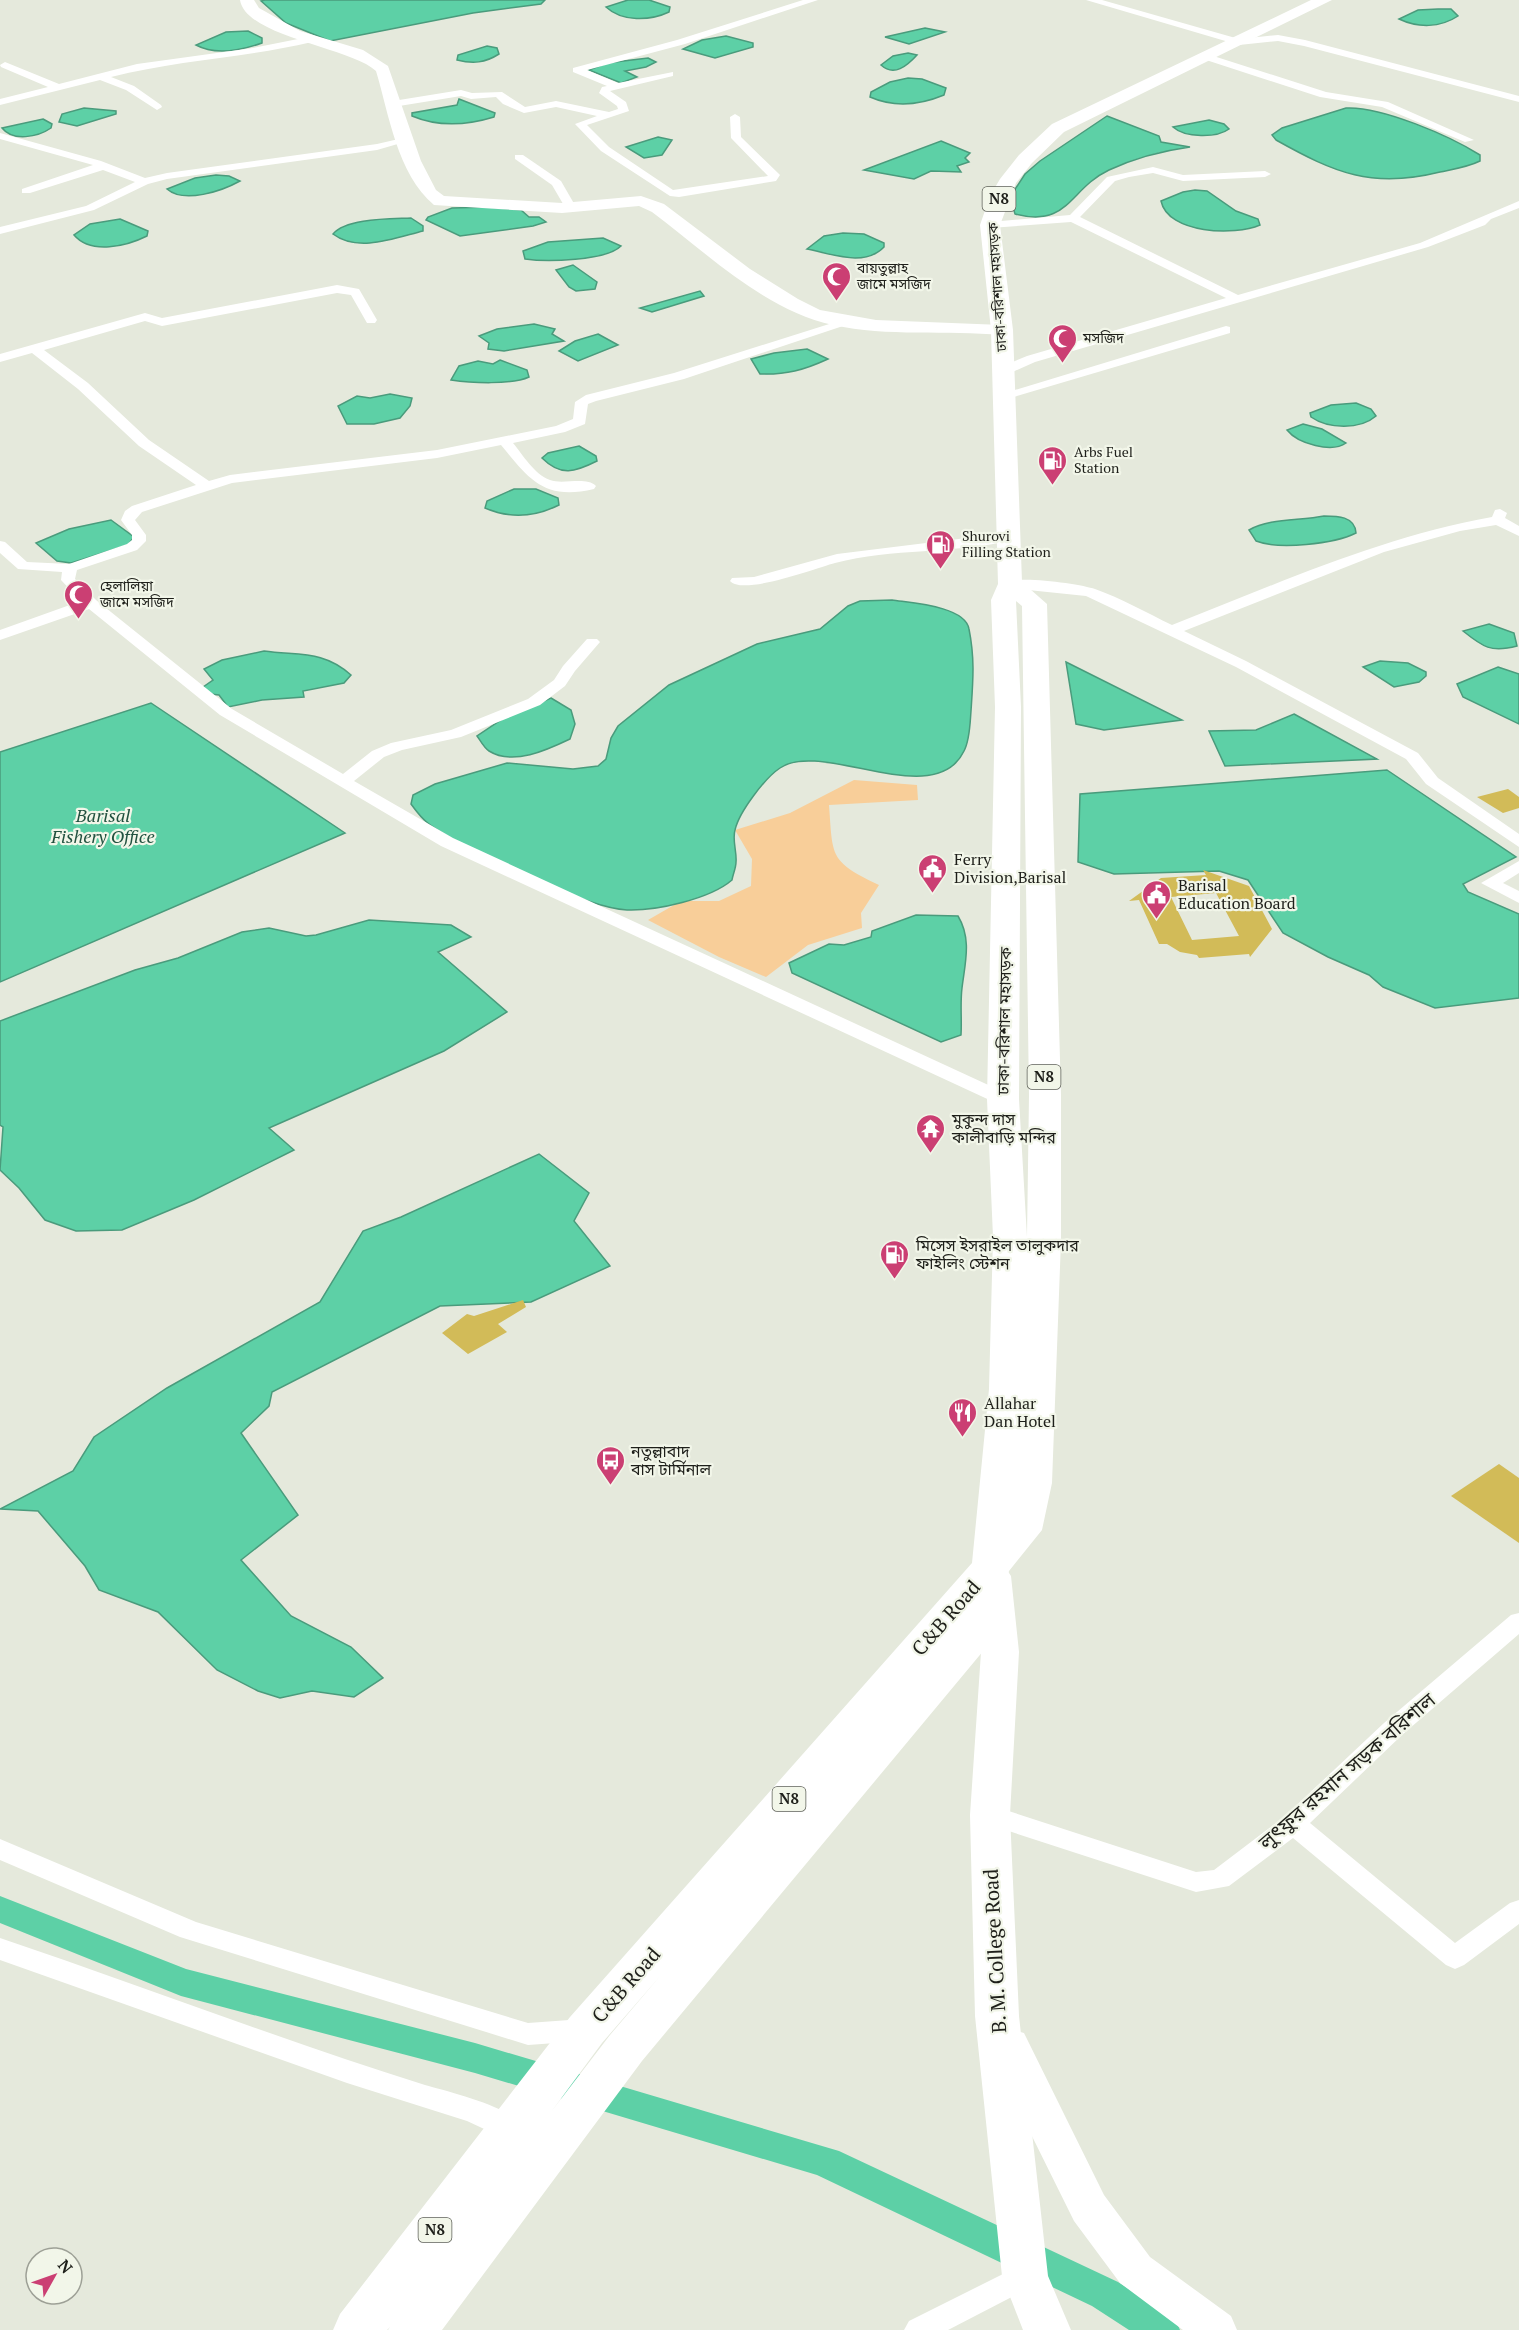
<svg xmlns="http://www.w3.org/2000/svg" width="1519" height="2330" font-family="'PT Serif','Noto Sans Bengali',serif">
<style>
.green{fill:#f8ce99}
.water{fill:#5dd0a6;stroke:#4a9b7c;stroke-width:1.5}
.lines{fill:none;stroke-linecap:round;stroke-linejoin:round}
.canal{fill:#5dd0a6;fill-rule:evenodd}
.building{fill:#d2bb58;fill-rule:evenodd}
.street{fill:#fff;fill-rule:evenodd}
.secondary{fill:#fff;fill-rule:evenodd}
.primary{fill:#fff;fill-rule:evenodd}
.highway{fill:#fff;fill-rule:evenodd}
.labels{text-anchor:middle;stroke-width:4.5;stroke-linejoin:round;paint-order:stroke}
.far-poi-label{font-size:14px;fill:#1e1f1a;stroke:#f2f6e9;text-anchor:start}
.far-street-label{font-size:14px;fill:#1e1f1a;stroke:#f2f6e9}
.shield{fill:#f2f6e9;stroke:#5e6058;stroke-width:1.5}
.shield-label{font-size:15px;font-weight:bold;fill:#1e1f1a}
.poi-label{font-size:16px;fill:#1e1f1a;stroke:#f2f6e9;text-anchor:start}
.street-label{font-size:16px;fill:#1e1f1a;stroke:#f2f6e9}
.water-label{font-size:18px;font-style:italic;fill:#21513f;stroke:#f2f6e9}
.near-street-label{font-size:20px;fill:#1e1f1a;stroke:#f2f6e9}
</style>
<rect width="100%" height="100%" fill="#e5e9dc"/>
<!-- green -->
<path class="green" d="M 854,780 L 917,785 L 918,800 L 829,805 C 833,857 829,861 879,885 L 861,913 L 862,928 L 808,945 L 766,977 L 719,957 L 648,920 L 681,901 L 719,901 L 751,886 L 752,859 L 735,830 L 790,813 Z"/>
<!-- water -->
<g class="water">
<polygon points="265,0 545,0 541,4 473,13 330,41 286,23 261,1"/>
<path d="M 628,0 L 649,0 L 670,7 L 669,12 C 650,21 622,22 606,7 Z"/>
<path d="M 1438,9 L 1451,9 L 1458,16 C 1440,28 1418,28 1399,19 L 1418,10 Z"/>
<polygon points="925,28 945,32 909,44 885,37"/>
<path d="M 248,31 L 262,38 L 262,43 C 242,50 216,56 196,45 L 226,32 Z"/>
<polygon points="726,36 753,43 753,47 715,58 683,49 702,40"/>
<path d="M 487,46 L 497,48 L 499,54 C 485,63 473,64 457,60 L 458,55 Z"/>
<path d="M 908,53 L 917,55 C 907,66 894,77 881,65 L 893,56 Z"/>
<polygon points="648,58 656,62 646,67 625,71 637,77 621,83 589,70 607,63"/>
<path d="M 908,78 L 922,79 L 946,88 L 944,95 C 920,105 895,108 870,97 L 871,92 L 890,82 Z"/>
<path d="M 459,99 L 495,113 L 494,117 C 468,125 438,127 412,116 L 412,113 L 457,105 Z"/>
<polygon points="84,108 116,111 116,114 77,126 59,122 62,114"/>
<path d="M 1346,108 C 1381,106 1450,136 1480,155 L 1480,161 C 1468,167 1454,169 1440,172 C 1372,189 1335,173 1276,140 L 1272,135 L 1282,128 Z"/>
<path d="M 1107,116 L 1159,136 L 1161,142 L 1190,147 C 1161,151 1135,158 1109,170 C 1069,189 1069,228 1015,214 L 1010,197 L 1025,174 L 1040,161 Z"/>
<path d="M 43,119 L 52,124 L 51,128 C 38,137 13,142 2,128 Z"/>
<path d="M 1209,120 L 1224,124 L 1229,129 C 1217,138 1185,138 1173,127 Z"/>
<polygon points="658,137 672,140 662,155 644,158 626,147"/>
<polygon points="941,141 970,153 965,158 969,162 957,166 961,172 931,171 914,179 864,170"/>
<path d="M 216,175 L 229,176 L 240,181 C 222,191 184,204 167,189 L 195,178 Z"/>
<path d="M 1195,190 L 1207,191 L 1236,211 L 1258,219 L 1260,225 C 1235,236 1168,234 1161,201 L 1183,192 Z"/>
<polygon points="489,207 521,210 529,217 539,217 546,222 533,226 460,236 426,220 428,217 452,208"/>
<path d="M 411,218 L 423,226 L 423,231 C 395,238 358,253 333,234 C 346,218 391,219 411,218 Z"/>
<path d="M 120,219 L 148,231 L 147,236 C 127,246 91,255 74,235 L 90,224 Z"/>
<path d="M 843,233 L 864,234 L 884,243 L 884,247 C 864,268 830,253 807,249 L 824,236 Z"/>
<path d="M 603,238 L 621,246 C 606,261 546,262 525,259 L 523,251 L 548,242 Z"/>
<polygon points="573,265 597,282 595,289 576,291 569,287 556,270"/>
<polygon points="700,291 704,296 652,312 640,308"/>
<polygon points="534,324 555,329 552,334 564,341 504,351 488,349 489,343 479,336 497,329"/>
<polygon points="598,334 618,345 578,361 559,351 575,341"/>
<path d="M 807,349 L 828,359 C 804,370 786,375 760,374 L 751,359 L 774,353 Z"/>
<path d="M 500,360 L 527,370 L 529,377 C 512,385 471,383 451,380 L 459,366 L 478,361 L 493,364 Z"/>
<polygon points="390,394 412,398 410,406 400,418 374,424 347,424 338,406 357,396 370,398"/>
<path d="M 1356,403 L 1371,409 L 1376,416 C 1360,430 1328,429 1311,417 L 1310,413 L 1331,405 Z"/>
<path d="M 1303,424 L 1322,429 L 1346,443 C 1332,453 1298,444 1287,430 Z"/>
<path d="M 579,446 L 596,456 L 597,461 C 575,472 561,477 542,458 L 548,453 Z"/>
<path d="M 514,489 L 536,489 L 558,498 L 559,505 C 535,517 510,519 485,508 L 487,501 Z"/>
<path d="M 1324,516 C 1337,516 1355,516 1356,533 C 1334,544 1279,550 1256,541 L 1249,530 C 1269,518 1300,521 1324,516 Z"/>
<polygon points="111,520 134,537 128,545 71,563 57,561 36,543 69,529"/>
<path d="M 892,600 C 911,603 965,606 969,629 C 975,659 973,681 971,711 C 970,723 970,740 964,751 C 935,812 821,739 780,768 C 765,778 739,812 735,830 C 732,840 737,852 736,862 C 736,868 733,874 732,880 C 710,899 656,911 627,910 C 586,908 464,850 429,824 C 422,819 416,811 411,804 L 413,795 L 435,784 L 507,763 L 573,769 L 598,766 L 606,759 L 611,738 L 618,726 L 669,685 L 757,644 L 820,629 L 848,606 L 860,601 Z"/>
<path d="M 1489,624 L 1514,633 L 1517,646 C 1491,653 1483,647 1463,631 Z"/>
<path d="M 264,651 C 299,656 323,650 351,675 L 344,683 L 303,691 L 304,697 L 262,700 L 228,707 L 219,695 L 210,694 L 203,687 L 213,680 L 204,669 L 222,660 Z"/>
<polygon points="1380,661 1408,663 1426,672 1426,676 1419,682 1394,687 1363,667"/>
<polygon points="1066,662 1182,720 1104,730 1076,724"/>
<polygon points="1498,667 1519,674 1519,724 1463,697 1457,684"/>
<path d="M 551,698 L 571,710 L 575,724 L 570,739 C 547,750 513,766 489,751 C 484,748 480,740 477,736 L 507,716 Z"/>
<polygon points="151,703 345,833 0,982 0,752"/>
<polygon points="1294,714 1377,759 1225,766 1209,731 1256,730"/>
<polygon points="1387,770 1516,857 1463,884 1468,892 1519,914 1519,998 1435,1008 1383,987 1369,975 1328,957 1283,933 1248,880 1219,871 1114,874 1078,862 1080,794"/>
<path d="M 916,915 L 958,916 C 972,939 965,963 962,988 C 960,1004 962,1020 961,1035 L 941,1042 L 792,973 L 789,963 L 829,944 L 844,945 L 871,937 L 872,931 Z"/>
<polygon points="369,920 451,925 471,937 438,952 507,1012 444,1051 269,1128 294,1150 194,1200 122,1230 76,1231 45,1220 19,1188 0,1170 3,1127 0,1125 0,1021 135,970 178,958 242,932 269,928 306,936 316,935"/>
<polygon points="539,1154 589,1193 574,1221 610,1266 531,1302 440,1306 272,1392 269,1406 241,1433 298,1515 241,1560 291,1616 351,1647 383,1678 354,1697 312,1691 280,1698 258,1691 217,1670 158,1612 99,1590 85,1566 38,1511 0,1509 73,1471 94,1437 167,1388 320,1302 363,1231 401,1217"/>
</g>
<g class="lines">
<!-- canal -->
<polygon class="canal" points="0,1896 186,1969 475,2043 839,2151 1118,2282 1175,2318 1180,2330 1129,2330 1092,2306 817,2175 475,2073 181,1996 0,1923"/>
</g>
<!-- building -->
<g class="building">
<polygon points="1508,789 1519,797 1519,808 1503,813 1477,797"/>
<path d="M 1203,870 L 1249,886 L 1272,929 L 1250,957 L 1249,954 L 1199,958 L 1197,955 L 1180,952 L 1167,944 L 1159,944 L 1139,900 L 1129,901 L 1161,878 L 1206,875 ZM 1216,893 L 1239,936 L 1192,940 L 1171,897 Z"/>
<polygon points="523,1300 526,1307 498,1324 507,1332 468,1354 442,1333 467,1314 474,1316"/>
<polygon points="1499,1464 1519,1478 1519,1543 1451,1496"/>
</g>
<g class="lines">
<!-- street -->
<g class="street">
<polygon points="803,0 818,0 685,44 587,70 618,83 673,72 673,76 610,91 626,102 629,111 587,125 609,147 673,190 768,176 731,138 730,117 735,114 740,117 741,137 778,173 780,175 776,181 679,197 670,196 601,151 575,124 597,116 556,107 524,113 503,104 496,97 471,99 461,96 393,107 388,104 393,101 461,90 472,93 502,92 525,107 556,101 609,112 618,109 617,106 599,93 602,87 607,86 573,72 573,68 677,40"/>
<polygon points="1086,0 1102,0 1239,39 1278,35 1305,40 1519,96 1519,102 1304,46 1278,41 1239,45"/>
<path d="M 308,37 L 313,40 L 312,42 C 245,58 177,60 111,77 L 134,86 L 161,105 L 162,107 L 157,110 L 126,90 L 100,80 L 0,105 L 0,99 L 48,87 L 1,67 L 0,65 L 5,62 L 59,84 L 137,64 L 253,48 Z"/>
<polygon points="1204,53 1326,92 1388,102 1474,140 1465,142 1382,107 1320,97 1200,58 1200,54"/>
<polygon points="0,133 101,161 145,178 167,173 377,144 403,138 408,141 377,150 167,179 148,184 94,210 0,234 0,227 86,206 135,182 103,170 30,193 22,193 22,189 93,165 0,139"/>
<polygon points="515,155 523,155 561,181 576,207 574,209 566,209 552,185 515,159"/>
<polygon points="1153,167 1183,175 1265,171 1271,174 1265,177 1183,181 1153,173 1129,177 1115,181 1080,217 1238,295 1420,243 1519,201 1519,208 1491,219 1485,225 1428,247 1035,362 1008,374 998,374 998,368 1027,356 1226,298 1071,222 990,228 984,225 990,222 1070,215 1107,177"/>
<path d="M 337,285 L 359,289 L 377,320 L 375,323 L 367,323 L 351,295 L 337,293 L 162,326 L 145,321 L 44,350 L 88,383 L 149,440 L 209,481 L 230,475 L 437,450 L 556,426 L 573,419 L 575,402 L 586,395 L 674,373 L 845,319 L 853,319 L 855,322 L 684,379 L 596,401 L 588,404 L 585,424 L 565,432 L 513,443 C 523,455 534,474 550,480 C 563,485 586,476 596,486 L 594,489 C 544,501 529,479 501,445 L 437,458 L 232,483 L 142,512 L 135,520 L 146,535 L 146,541 L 137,550 L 77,570 L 75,579 L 96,600 L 232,709 L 343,774 L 372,751 L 391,743 L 451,730 L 528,699 L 554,680 L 563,666 L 587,639 L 597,639 L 600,642 L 575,671 L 565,686 L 540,705 L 461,737 L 402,750 L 384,757 L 354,781 L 453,838 L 1010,1095 L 1012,1099 L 1010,1103 L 996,1103 L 441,846 L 220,715 L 89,609 L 0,640 L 0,630 L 81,601 L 61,580 L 62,572 L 18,569 L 0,553 L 0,541 L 5,542 L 27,562 L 69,564 L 127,544 L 132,540 L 132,535 L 121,520 L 125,511 L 132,506 L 196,485 L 139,446 L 78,389 L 32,353 L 0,362 L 0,354 L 145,313 L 162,318 Z"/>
<polygon points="1226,326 1230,327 1230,333 1007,399 997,399 995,396"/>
<path d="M 1500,509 L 1507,513 L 1505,518 L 1519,526 L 1519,536 L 1496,525 L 1460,531 L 1384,552 L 1184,631 L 1246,661 L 1418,753 L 1438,778 L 1519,834 L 1519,847 L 1426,784 L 1406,759 L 1236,667 L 1086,596 L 1010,588 L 1003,584 C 1012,574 1081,584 1095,589 C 1121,598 1147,613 1172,625 C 1277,584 1380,537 1492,517 L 1495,510 Z"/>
<path d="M 1007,533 L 1014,537 L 1012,540 C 955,554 892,548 835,563 C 816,568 743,596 730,581 L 732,578 L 754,577 L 837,554 Z"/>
<polygon points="1519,861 1519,873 1503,883 1519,891 1519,903 1481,883"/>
<polygon points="1519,1613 1519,1634 1402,1735 1310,1823 1455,1943 1510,1903 1519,1900 1519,1924 1464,1965 1455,1969 1446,1965 1293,1838 1229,1886 1196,1892 981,1822 978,1815 981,1808 990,1805 1196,1872 1214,1870 1284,1817 1384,1723 1511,1615"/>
<polygon points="0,1839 196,1922 528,2023 583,2019 592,2022 596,2030 592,2038 583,2041 528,2045 180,1937 0,1860"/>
<path d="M 0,1938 C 142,1986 282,2040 425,2085 C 449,2092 515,2107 526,2130 L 522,2138 L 512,2142 L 467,2121 L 347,2083 L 0,1960 Z"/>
<polygon points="1025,2263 1035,2267 1039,2276 1035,2285 948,2330 904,2330 909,2321"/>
</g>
<!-- secondary -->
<g class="secondary">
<path d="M 240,0 L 254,0 L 259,8 L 300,31 L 363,50 L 388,66 L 421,161 L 436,190 L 444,196 L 562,203 L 641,196 L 664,204 L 750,269 L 798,299 L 820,310 L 876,320 L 1002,325 L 1011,330 L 1002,335 C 946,330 888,337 833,325 C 764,310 707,253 652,212 L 639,206 L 562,213 L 434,205 C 397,174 389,114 376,71 C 350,47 246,37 240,0 Z"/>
<polygon points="1010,2029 1024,2033 1104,2195 1150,2257 1231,2316 1237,2330 1183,2330 1120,2283 1074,2221 1022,2116 990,2045 996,2033"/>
</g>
<!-- primary -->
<polygon class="primary" points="992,1563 1005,1567 1011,1576 1019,1652 1010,1815 1019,2016 1048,2276 1071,2330 1023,2330 1002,2276 975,2016 970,1815 981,1652 973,1576 979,1567"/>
<!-- highway -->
<path class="highway" d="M 1311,0 L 1332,0 L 1064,132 L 1032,163 L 1016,183 L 1000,225 L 1013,330 L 1022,582 L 1047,604 L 1061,1095 L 1061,1240 L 1052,1483 L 1042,1530 L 1009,1571 L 990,1640 L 984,1650 L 642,2061 L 442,2330 L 388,2330 L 390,2327 L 387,2330 L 333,2330 L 340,2314 L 570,2017 L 972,1563 L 989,1389 L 993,1237 L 987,1099 L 995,707 L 991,600 L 998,584 L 991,330 L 980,225 L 990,196 L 1000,179 L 1019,155 L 1052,124 ZM 1016,601 L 1022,606 L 1029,1095 L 1027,1237 L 1019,1099 L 1021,707 ZM 661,1975 L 610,2035 L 551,2112 L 602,2043 Z"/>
</g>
<!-- icons -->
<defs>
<symbol id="mosque-pin" viewBox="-11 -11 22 30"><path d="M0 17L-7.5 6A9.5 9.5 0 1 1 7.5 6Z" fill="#cb3f73" stroke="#f2f6e9"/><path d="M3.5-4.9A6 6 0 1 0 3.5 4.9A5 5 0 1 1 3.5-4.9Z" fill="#fff"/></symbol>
<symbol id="fuel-pin" viewBox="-11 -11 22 30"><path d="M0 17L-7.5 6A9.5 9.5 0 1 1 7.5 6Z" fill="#cb3f73" stroke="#f2f6e9"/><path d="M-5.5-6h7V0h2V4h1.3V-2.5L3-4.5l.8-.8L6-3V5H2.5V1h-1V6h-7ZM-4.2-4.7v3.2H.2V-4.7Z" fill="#fff"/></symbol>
<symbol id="civic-pin" viewBox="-11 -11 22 30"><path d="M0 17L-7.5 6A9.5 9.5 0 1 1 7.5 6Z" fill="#cb3f73" stroke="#f2f6e9"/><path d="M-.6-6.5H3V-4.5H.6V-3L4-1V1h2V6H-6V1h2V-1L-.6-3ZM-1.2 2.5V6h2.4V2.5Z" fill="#fff"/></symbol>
<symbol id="temple-pin" viewBox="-11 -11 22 30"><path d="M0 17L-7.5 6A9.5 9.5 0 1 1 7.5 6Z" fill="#cb3f73" stroke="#f2f6e9"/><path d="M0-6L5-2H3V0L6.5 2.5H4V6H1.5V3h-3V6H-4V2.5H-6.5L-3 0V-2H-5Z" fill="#fff"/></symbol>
<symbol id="restaurant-pin" viewBox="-11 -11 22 30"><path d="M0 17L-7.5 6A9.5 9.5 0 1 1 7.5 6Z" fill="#cb3f73" stroke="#f2f6e9"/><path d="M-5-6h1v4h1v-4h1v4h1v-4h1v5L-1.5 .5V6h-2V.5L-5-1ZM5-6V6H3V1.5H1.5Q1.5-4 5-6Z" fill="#fff"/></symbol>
<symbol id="bus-pin" viewBox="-11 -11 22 30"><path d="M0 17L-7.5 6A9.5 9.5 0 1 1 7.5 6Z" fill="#cb3f73" stroke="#f2f6e9"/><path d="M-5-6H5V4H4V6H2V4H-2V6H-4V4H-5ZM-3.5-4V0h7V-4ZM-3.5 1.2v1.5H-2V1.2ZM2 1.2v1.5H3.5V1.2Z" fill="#fff"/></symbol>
</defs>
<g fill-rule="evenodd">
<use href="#mosque-pin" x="820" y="260" width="33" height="45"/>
<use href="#mosque-pin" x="1046" y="322" width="33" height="45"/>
<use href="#fuel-pin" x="1036" y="444" width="33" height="45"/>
<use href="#fuel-pin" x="924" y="528" width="33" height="45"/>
<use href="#mosque-pin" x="62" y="578" width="33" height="45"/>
<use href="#civic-pin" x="916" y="852" width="33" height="45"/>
<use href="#civic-pin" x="1140" y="878" width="33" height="45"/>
<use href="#temple-pin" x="914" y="1112" width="33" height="45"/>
<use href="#fuel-pin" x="878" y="1238" width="33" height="45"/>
<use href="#restaurant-pin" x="946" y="1396" width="33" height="45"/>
<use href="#bus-pin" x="594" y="1444" width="33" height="45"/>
</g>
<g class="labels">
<!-- far-poi labels -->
<g class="far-poi-label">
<text x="857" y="273">বায়তুল্লাহ<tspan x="857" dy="16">জামে মসজিদ</tspan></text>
<text x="1083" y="343">মসজিদ</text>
<text x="1074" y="457">Arbs Fuel<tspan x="1074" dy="16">Station</tspan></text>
<text x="962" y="541">Shurovi<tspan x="962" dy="16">Filling Station</tspan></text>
<text x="100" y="591">হেলালিয়া<tspan x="100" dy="16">জামে মসজিদ</tspan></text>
</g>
<!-- far-street labels -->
<g class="far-street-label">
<text transform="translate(997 287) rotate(-94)" y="5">ঢাকা-বরিশাল মহাসড়ক</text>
</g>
<!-- shield labels -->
<g class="shield">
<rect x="982.5" y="187" width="33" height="24" rx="4.5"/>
<rect x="1027.5" y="1065" width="33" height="24" rx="4.5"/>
<rect x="772.5" y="1787" width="33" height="24" rx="4.5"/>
<rect x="418.5" y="2218" width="33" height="24" rx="4.5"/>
</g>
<g class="shield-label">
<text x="999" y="204">N8</text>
<text x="1044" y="1082">N8</text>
<text x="789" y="1804">N8</text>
<text x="435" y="2235">N8</text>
</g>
<!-- poi labels -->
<g class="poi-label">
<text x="954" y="865">Ferry<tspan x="954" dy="18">Division,Barisal</tspan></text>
<text x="1178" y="891">Barisal<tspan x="1178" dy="18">Education Board</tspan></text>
<text x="952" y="1125">মুকুন্দ দাস<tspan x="952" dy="18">কালীবাড়ি মন্দির</tspan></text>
<text x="916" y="1251">মিসেস ইসরাইল তালুকদার<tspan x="916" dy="18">ফাইলিং স্টেশন</tspan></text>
<text x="984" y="1409">Allahar<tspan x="984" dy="18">Dan Hotel</tspan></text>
<text x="631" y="1457">নতুল্লাবাদ<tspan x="631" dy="18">বাস টার্মিনাল</tspan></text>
</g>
<!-- street labels -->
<g class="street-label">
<text transform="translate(1004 1021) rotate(-89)" y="6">ঢাকা-বরিশাল মহাসড়ক</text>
</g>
<!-- water labels -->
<g class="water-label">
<text x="103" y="822">Barisal<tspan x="103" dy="21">Fishery Office</tspan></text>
</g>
<!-- near-street labels -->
<g class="near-street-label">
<text transform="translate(946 1618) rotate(-49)" y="7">C&amp;B Road</text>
<text transform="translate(1347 1771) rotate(-41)" y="7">লুৎফুর রহমান সড়ক বরিশাল</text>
<text transform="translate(995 1951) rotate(-93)" y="7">B. M. College Road</text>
<text transform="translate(626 1985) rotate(-49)" y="7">C&amp;B Road</text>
</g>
</g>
<!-- north arrow -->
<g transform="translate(54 2276) rotate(50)"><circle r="28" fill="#f2f6e9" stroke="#9da096" stroke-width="1.5"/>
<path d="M0-4.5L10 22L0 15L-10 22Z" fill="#cb3f73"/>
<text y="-9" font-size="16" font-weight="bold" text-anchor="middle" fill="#1e1f1a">N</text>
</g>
</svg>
